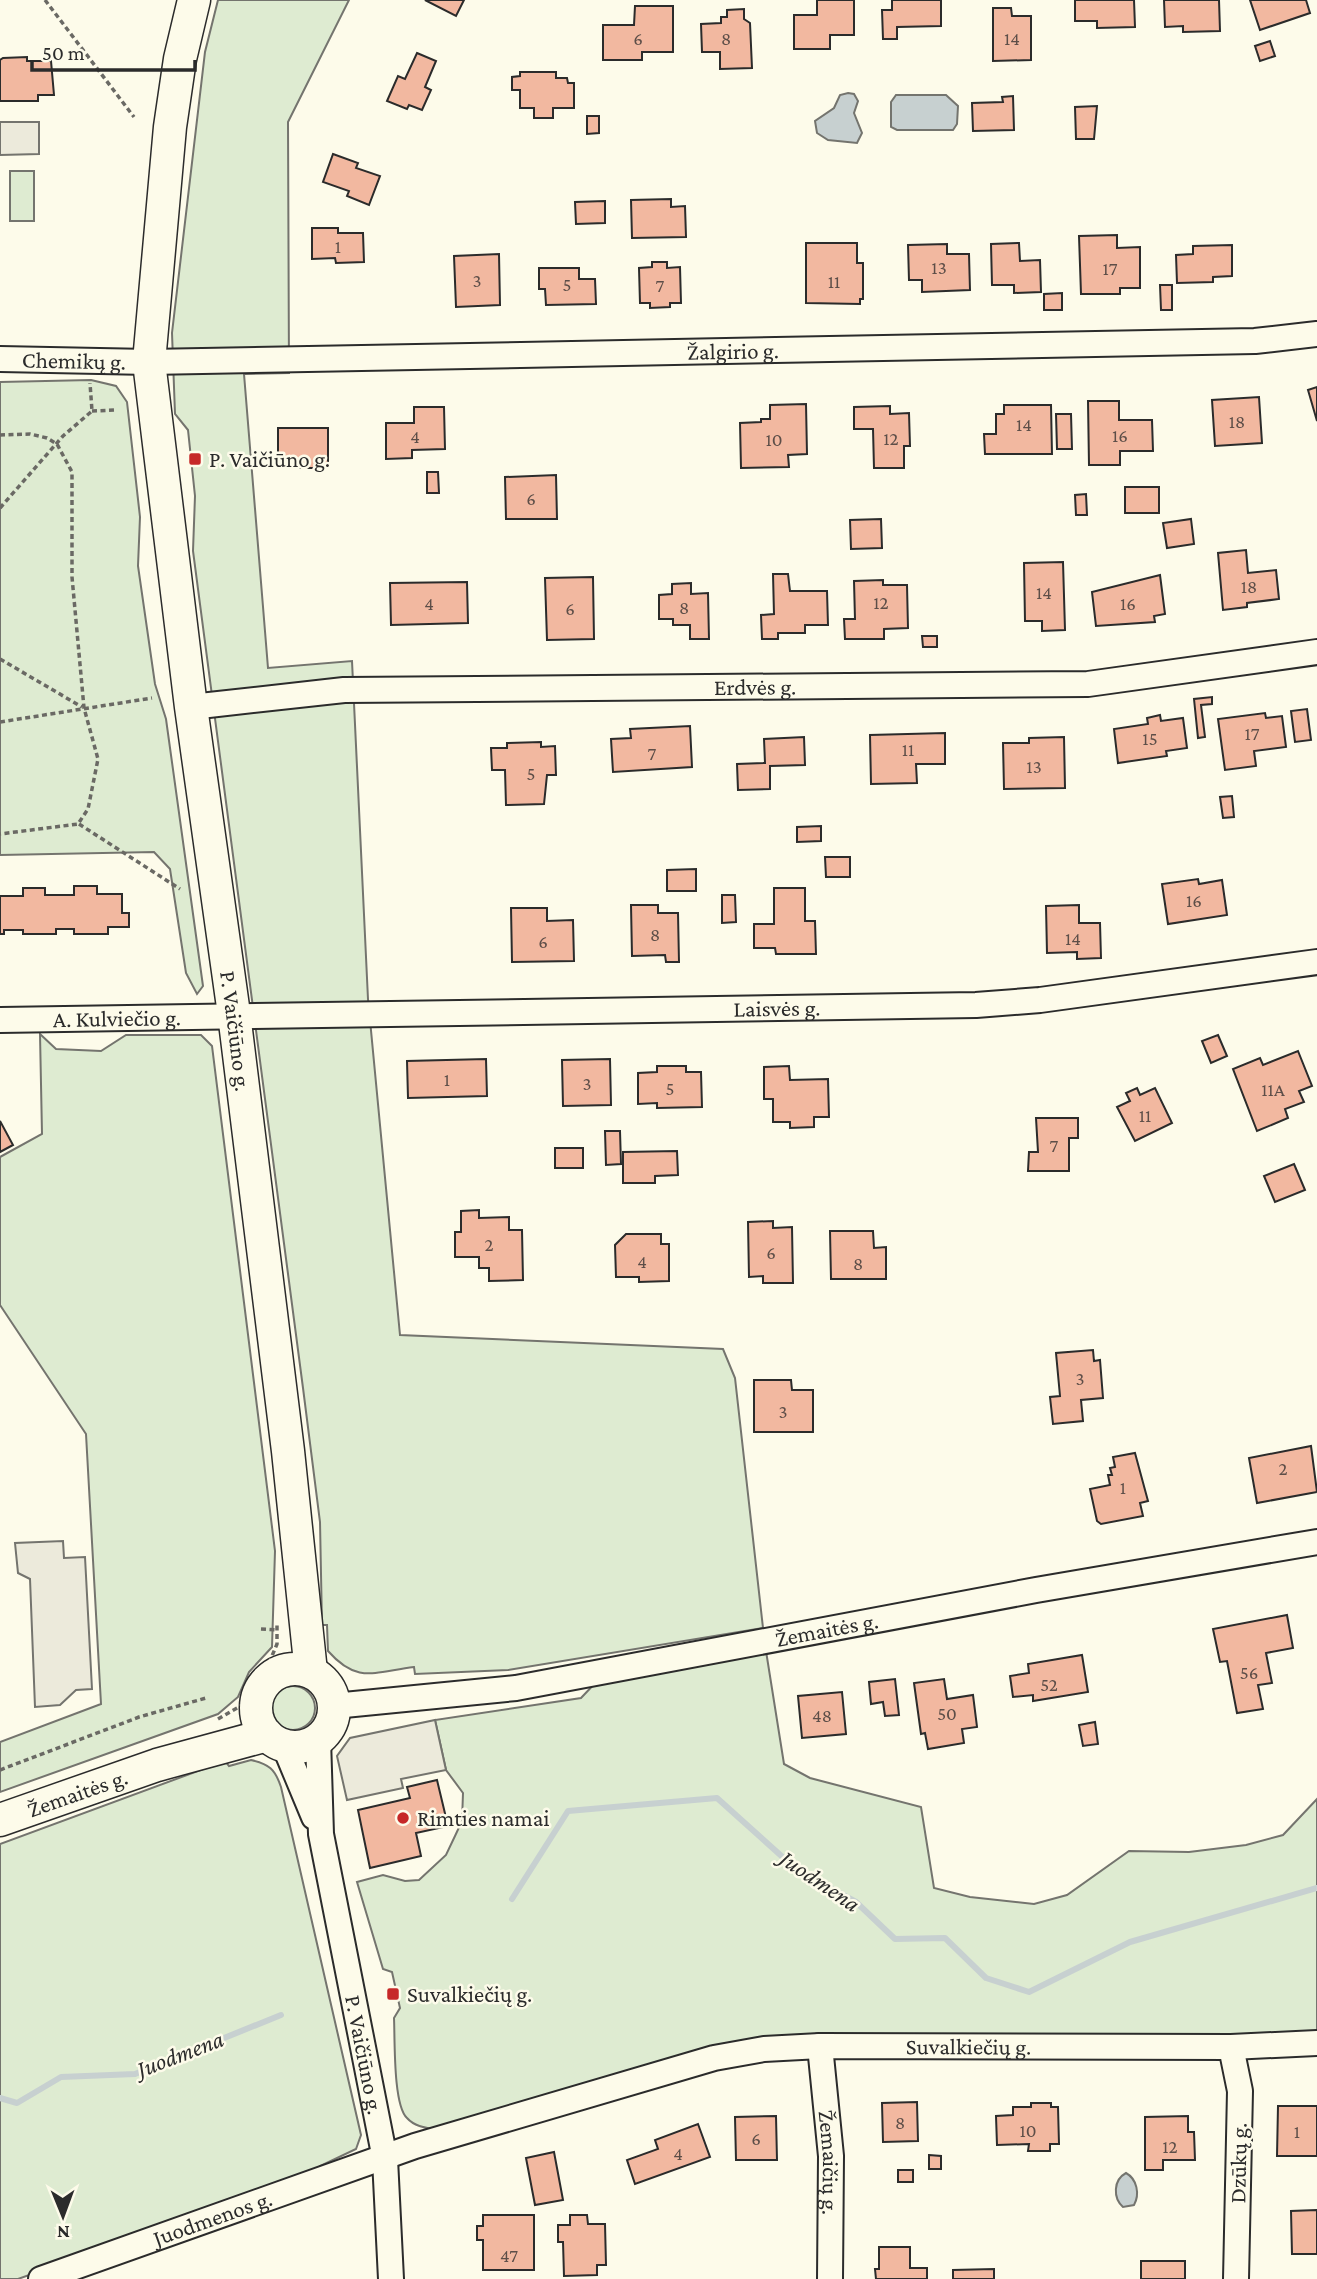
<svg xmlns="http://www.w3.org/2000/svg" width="1317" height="2279" font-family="'Crimson Pro',serif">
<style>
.green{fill:#deebd1;stroke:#74746e;stroke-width:2}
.parking{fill:#eceadb;stroke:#74746e;stroke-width:2}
.water{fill:#c7d0d0;stroke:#74746e;stroke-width:2}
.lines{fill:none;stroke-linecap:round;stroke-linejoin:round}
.stream{stroke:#c7d0d0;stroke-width:6}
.building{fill:#f2b8a0;stroke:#2b2b2b;stroke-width:2}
.minor-casing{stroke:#2b2b2b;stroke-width:28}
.major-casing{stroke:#2b2b2b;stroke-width:35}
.path{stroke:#6a6964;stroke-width:3.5;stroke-dasharray:5 3.5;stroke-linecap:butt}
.minor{stroke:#fdfbea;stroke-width:24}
.major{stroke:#fdfbea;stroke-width:32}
.poi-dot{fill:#c62828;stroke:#fdfbea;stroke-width:2.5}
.labels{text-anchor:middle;stroke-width:5;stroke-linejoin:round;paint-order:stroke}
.number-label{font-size:19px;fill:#5d4e48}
.street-label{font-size:23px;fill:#2b2b2b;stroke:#fdfbea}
.poi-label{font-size:23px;fill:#2b2b2b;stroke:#fdfbea;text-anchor:start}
.water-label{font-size:24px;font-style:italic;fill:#2b2b2b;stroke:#fdfbea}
</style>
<rect width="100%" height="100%" fill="#fdfbea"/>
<!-- green -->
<g class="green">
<path d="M 218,0 L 349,0 L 288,122 L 289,373 L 244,374 L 268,668 L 352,661 L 368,999 L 400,1335 L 723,1349 L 735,1378 L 763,1628 L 508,1670 L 415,1674 L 414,1667 C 374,1672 357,1684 328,1651 L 327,1625 L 322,1625 L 320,1522 L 303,1388 L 193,551 L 195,496 L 188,430 L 175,414 L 172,333 L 205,52 Z"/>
<rect x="10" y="171" width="24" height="50"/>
<polygon points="91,380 116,386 127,402 140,517 138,566 155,684 166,719 203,986 197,994 186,973 170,869 154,852 0,855 0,382"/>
<polygon points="40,1034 56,1049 101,1051 126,1035 201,1035 212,1046 275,1551 272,1647 249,1672 238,1697 218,1714 0,1792 0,1742 101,1704 86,1434 0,1305 0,1157 42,1134"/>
<path d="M 766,1651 L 784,1764 L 810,1778 L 921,1807 L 934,1888 L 970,1897 L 1034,1904 L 1067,1895 L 1129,1851 L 1189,1852 L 1246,1845 L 1283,1835 L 1317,1799 L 1317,2033 L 1231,2039 L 762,2037 L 438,2130 C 427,2128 415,2127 407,2118 C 393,2105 395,2039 394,2018 L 400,2008 L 392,1972 L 383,1969 L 357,1882 L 383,1875 L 405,1881 L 419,1880 L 446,1855 L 455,1836 L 462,1821 L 463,1793 L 446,1770 L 435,1720 L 581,1698 L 599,1679 Z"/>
<circle cx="293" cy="1708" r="22"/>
<path d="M 251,1760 C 269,1764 275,1769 281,1787 L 361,2135 L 356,2149 L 320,2166 L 312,2175 L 18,2279 L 0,2279 L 0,1844 L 225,1761 L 229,1766 Z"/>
</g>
<!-- parking -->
<g class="parking">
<polygon points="0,122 39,122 39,154 0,155"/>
<polygon points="63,1541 64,1558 85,1557 92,1689 76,1690 60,1705 35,1707 30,1579 18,1573 15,1543"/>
<polygon points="435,1720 446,1770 401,1779 403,1788 347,1800 337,1756 350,1738"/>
</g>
<!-- water -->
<g class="water">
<polygon points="848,93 854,94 858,101 854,113 862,133 857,143 828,140 817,133 815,121 834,108 840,95"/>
<polygon points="896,95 946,95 958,106 957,124 953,130 897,130 891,127 891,102"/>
<path d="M 1126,2173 C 1137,2179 1140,2194 1134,2205 L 1123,2207 C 1113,2198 1113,2180 1126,2173 Z"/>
</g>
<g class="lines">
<!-- stream -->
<g class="stream">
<polyline points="512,1899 568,1811 717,1798 797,1870 856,1902 895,1939 945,1938 986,1978 1029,1992 1130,1942 1317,1888"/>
<polyline points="0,2098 17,2103 61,2077 135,2074 281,2015"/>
</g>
</g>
<!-- building -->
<g class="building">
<polygon points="425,0 464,0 456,16"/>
<polygon points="817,0 854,0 854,35 830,35 830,49 794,49 794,15 817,15"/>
<polygon points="892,0 941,0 941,26 897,27 897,39 883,39 882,10 892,10"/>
<polygon points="1075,0 1134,0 1135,27 1097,28 1097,21 1075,21"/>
<polygon points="1164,0 1219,0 1220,31 1183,32 1183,26 1165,27"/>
<polygon points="1250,0 1306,0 1310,13 1260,30"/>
<polygon points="635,6 673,6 673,52 642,52 642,60 603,60 603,25 634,25"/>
<polygon points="993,8 1011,8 1012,16 1031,16 1031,60 993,61"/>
<polygon points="744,9 744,19 750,23 752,68 720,69 720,52 702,52 701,24 721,23 721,17 727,17 727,10"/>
<polygon points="1270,41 1275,56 1260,61 1255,46"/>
<polygon points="417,53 436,61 425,87 431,90 422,110 409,105 407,109 387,101 398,76 405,79"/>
<polygon points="27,57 27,61 51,61 54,95 38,95 38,101 0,101 0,60 3,58"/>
<polygon points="520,72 556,72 556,78 567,78 568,83 574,83 574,108 553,108 553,118 534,118 534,108 520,108 520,90 512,90 512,77 520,76"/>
<polygon points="1013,96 1014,130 973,131 972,103 1003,102 1002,97"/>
<polygon points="1097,106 1094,139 1076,139 1075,107"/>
<polygon points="587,116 599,116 599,133 587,134"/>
<polygon points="333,154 358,163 356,168 380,176 369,205 347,196 349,191 323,182"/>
<polygon points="671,199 671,207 685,206 686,237 632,238 631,200"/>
<polygon points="605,201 605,223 576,224 575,202"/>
<polygon points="312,228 338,228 338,233 363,233 364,262 336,263 335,258 312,259"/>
<polygon points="1117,235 1117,248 1140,247 1140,288 1120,288 1120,294 1081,294 1079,236"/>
<polygon points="806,243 857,243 857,263 863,263 863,299 860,299 860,304 806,303"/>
<polygon points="1019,243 1020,261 1040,260 1041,292 1014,293 1014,285 992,285 991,244"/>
<polygon points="947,244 947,254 969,254 970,290 922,292 922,280 909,280 908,245"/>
<polygon points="1232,245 1232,276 1213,277 1213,282 1177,283 1176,255 1193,254 1193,246"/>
<polygon points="499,254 500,305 456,307 454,256"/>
<polygon points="652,262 667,262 667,268 680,267 681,303 670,303 670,307 650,308 650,303 640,303 639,268 652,267"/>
<polygon points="539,268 579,268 579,279 595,279 596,304 546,305 545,289 539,289"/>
<polygon points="1160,285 1172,285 1172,310 1161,310"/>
<polygon points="1062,293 1062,310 1044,310 1044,294"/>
<polygon points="1317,387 1317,421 1308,390"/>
<polygon points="1259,397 1262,443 1215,446 1212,400"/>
<polygon points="1088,401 1119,401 1119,420 1152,420 1153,451 1120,451 1120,465 1089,465"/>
<polygon points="806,404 807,454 788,455 789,467 741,468 740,423 761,422 761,419 770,419 770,405"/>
<polygon points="1004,405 1051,405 1052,454 985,454 984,434 996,434 996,414 1004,414"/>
<polygon points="890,406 890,414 909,413 910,446 904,446 904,468 874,468 873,429 854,429 854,407"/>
<polygon points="414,407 444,407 445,449 412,450 412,458 386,459 386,423 414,423"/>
<polygon points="1056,414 1071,414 1072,449 1057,449"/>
<rect x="278" y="428" width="50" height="40"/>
<polygon points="427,472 438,472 439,493 427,493"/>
<polygon points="556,475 557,519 506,519 505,477"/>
<rect x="1125" y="487" width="34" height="26"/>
<polygon points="1086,494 1087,515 1076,515 1075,495"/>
<polygon points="881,519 882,548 851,549 850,520"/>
<polygon points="1191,519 1194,544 1167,548 1163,523"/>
<polygon points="1246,550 1248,573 1276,570 1279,599 1247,603 1247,607 1223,610 1218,553"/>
<polygon points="1063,562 1065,630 1042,631 1042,621 1025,621 1024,563"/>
<polygon points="773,574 788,574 790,591 827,591 828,625 805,625 805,633 778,633 778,639 762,639 761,615 774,614"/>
<polygon points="1160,575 1165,614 1154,616 1155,622 1096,626 1092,592"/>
<polygon points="593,577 594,639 547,640 545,578"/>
<polygon points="883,580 883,585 907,585 908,628 884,629 884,639 845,639 844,619 855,619 854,581"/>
<polygon points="467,582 468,623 391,625 390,583"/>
<polygon points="691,583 691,594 708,593 709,639 690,639 690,625 673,625 673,619 659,619 659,595 672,594 672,584"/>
<polygon points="922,636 937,636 937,647 923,647"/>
<polygon points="1212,697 1212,704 1201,705 1205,737 1198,738 1194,699"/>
<polygon points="1307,709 1311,740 1295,742 1291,711"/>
<polygon points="1265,713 1266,718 1282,716 1286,747 1254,751 1256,766 1225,770 1218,719"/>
<polygon points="1160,715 1161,721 1183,718 1187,748 1166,751 1167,756 1118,763 1114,729 1148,724 1147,718"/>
<polygon points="690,726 692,767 613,772 611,739 631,738 630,729"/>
<polygon points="945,733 945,764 916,764 917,783 871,784 870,735"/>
<polygon points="804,737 805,765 770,766 770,789 738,790 737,764 765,763 764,739"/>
<polygon points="1064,737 1065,788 1004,789 1003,743 1029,743 1029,738"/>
<polygon points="541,742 541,747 555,746 556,775 547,775 544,804 506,805 505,770 492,770 491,748 507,748 507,743"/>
<polygon points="1232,796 1234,817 1223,818 1220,797"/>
<polygon points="821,826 821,841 797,842 797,827"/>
<polygon points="825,857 850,857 850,877 826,877"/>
<polygon points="696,869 696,891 667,891 667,870"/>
<polygon points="1198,879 1199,884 1222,880 1227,915 1168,924 1162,884"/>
<polygon points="74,886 97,886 97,894 122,894 122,913 129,913 129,927 108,927 108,934 74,934 74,929 56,929 56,934 23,934 23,930 4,930 4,934 0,934 0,896 23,896 23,888 45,888 45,895 74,895"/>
<polygon points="774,888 805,888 805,921 815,921 816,954 776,954 775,948 754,948 754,924 774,924"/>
<polygon points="722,895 735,895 736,922 722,923"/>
<polygon points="631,905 658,905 658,913 678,913 679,962 666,962 665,955 632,956"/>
<polygon points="1079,905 1079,923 1100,923 1101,958 1077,959 1077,952 1047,953 1046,906"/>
<polygon points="511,908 547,908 547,921 573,920 574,961 512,962"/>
<polygon points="1218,1035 1227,1056 1211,1063 1202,1041"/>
<polygon points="1298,1051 1312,1086 1299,1091 1304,1102 1285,1109 1288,1118 1257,1131 1233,1069 1260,1058 1263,1065"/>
<polygon points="486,1059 487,1096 408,1098 407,1061"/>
<polygon points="610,1059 611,1105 563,1106 562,1060"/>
<polygon points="657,1066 686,1066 686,1072 701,1072 702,1107 657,1108 657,1103 638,1104 638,1073 657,1072"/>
<polygon points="789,1066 790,1080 828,1079 829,1117 814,1117 814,1127 790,1128 790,1122 773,1122 773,1099 764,1099 764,1067"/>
<polygon points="1137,1088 1140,1095 1155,1088 1172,1123 1135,1141 1117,1107 1130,1101 1126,1093"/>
<polygon points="1036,1118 1078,1118 1078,1138 1069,1138 1069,1171 1028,1171 1029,1152 1038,1152"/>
<polygon points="0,1121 13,1145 0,1152"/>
<polygon points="605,1131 620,1131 621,1164 606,1165"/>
<rect x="555" y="1148" width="28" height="20"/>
<polygon points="677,1151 678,1175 655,1176 655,1183 623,1183 623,1152"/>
<polygon points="1294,1164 1305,1190 1275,1202 1264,1176"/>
<polygon points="479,1210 479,1218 509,1217 509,1230 522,1230 523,1280 489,1281 489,1268 479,1268 479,1257 455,1257 455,1232 461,1232 461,1211"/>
<polygon points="773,1221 773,1228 792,1227 793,1283 763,1283 763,1276 749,1277 748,1222"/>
<polygon points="830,1231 873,1231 874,1248 886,1247 886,1279 831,1279"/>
<polygon points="626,1234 661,1234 661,1244 669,1244 669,1281 639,1282 639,1277 616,1277 615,1245"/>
<polygon points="1093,1350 1094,1361 1100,1360 1103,1398 1081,1400 1083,1421 1053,1424 1050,1397 1060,1396 1056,1353"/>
<polygon points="754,1380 791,1380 792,1390 813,1390 813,1432 754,1432"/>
<polygon points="1311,1446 1317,1492 1257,1503 1249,1458"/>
<polygon points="1135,1453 1148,1501 1140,1503 1143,1516 1101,1524 1097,1521 1090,1489 1110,1485 1108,1475 1112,1475 1110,1468 1115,1467 1113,1457"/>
<polygon points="1287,1615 1293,1648 1266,1653 1272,1683 1258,1685 1263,1709 1237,1713 1227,1661 1220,1662 1213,1629"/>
<polygon points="1082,1655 1088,1692 1033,1701 1033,1695 1013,1697 1010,1676 1029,1673 1028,1664"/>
<polygon points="895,1679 899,1715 885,1716 883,1702 871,1704 869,1682"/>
<polygon points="944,1679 947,1699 973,1695 977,1727 962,1729 964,1743 928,1749 925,1733 921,1734 914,1683"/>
<polygon points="842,1692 846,1734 802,1738 798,1696"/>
<polygon points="1095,1722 1098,1744 1083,1746 1079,1725"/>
<polygon points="437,1780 448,1826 416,1833 421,1856 370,1868 358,1810 410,1798 407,1787"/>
<polygon points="917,2102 918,2141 883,2142 882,2103"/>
<polygon points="1031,2103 1051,2103 1051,2107 1058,2107 1059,2144 1050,2144 1050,2151 1028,2151 1029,2144 997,2145 996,2116 1013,2115 1013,2107 1031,2107"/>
<polygon points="1278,2106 1317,2106 1317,2156 1277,2156"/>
<polygon points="776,2116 777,2160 736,2160 735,2117"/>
<polygon points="1188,2116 1188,2132 1194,2132 1195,2160 1163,2160 1163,2170 1145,2170 1145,2117"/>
<polygon points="698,2124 710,2157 635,2184 627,2160 658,2149 655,2140"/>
<polygon points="554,2152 563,2200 535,2205 526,2158"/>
<polygon points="929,2155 941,2156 941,2169 929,2169"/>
<rect x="898" y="2170" width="15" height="12"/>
<polygon points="1317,2210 1317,2254 1292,2254 1291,2211"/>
<polygon points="483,2215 534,2215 534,2270 483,2270 483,2240 477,2240 477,2226 483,2226"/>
<polygon points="570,2215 587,2215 588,2224 605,2224 606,2265 597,2265 597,2275 564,2276 563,2242 558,2242 558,2225 570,2225"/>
<polygon points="879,2247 910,2247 910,2268 927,2268 927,2279 876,2279 875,2269 879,2269"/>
<rect x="1141" y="2261" width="44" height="18"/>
<polygon points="994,2269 994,2279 953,2279 953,2270"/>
</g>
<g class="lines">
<defs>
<g id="minor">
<path id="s1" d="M 0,359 L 149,362 L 1255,341 L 1317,334"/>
<path id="s2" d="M 191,707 L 344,690 L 1088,684 L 1317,652"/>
<path id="s3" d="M 0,1020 L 976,1005 L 1040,1000 L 1317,962"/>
<path id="s4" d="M 334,1706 L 516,1688 L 1036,1590 L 1317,1542"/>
<path id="s5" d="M 318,1739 L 321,1834 L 385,2159 L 391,2279"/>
<polyline points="284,1745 314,1817"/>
<path id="s6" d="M 820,2046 L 831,2156 L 830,2279"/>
<polyline points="1231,2047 1240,2091 1236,2279"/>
<path id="s7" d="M 41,2279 L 415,2146 L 714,2058 L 764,2049 L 820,2046 L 1231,2047 L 1317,2043"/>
</g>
<g id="major">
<path id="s8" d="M 194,0 L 180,59 L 170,127 L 149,362 L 191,707 L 234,1014 L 288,1451 L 311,1672"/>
<circle cx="295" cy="1708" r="39"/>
<path id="s9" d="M 0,1820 L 157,1765 L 267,1735"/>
</g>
</defs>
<!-- minor casing -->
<use href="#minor" class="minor-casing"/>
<!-- major casing -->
<use href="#major" class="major-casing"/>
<!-- path -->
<g class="path">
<polyline points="45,0 134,117"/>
<polyline points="92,411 116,410"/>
<polyline points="0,435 30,434 47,438 57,444 72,472 72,577 84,708 98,759 88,809 78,824 0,834"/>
<polyline points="0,508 63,436 92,411 90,383"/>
<polyline points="0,659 82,707"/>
<polyline points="0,722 152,698"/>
<polyline points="79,824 180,889"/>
<polyline points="261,1629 277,1630"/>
<circle cx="295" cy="1708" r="52"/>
<polyline points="269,1663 277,1644 277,1622"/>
<polyline points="218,1719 244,1704"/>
<polyline points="0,1770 139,1717 206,1698"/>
</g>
<!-- minor -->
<use href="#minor" class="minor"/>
<!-- major -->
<use href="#major" class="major"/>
</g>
<!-- markers -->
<g class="poi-dot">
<rect x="188" y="452" width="14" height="14" rx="3.5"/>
<circle cx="403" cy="1818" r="7"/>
<rect x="386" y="1987" width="14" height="14" rx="3.5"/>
</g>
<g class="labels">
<!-- number labels -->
<g class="number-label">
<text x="638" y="45">6</text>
<text x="726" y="45">8</text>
<text x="1012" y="45">14</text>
<text x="338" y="253">1</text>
<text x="939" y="274">13</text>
<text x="1110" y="275">17</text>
<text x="477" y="287">3</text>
<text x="834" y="288">11</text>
<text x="567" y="291">5</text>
<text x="660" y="292">7</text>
<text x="1237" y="428">18</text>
<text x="1024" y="431">14</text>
<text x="1120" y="442">16</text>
<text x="415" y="443">4</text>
<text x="891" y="445">12</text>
<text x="774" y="446">10</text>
<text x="531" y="505">6</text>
<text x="1249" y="593">18</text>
<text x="1044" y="599">14</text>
<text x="881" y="609">12</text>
<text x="429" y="610">4</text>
<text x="1128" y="610">16</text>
<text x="684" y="614">8</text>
<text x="570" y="615">6</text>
<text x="1252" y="740">17</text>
<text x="1150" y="745">15</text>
<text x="908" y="756">11</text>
<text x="652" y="760">7</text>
<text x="1034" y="773">13</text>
<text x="531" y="780">5</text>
<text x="1194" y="907">16</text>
<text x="655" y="941">8</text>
<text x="1073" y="945">14</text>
<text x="543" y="948">6</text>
<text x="447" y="1086">1</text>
<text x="587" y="1090">3</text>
<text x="670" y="1095">5</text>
<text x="1273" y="1096">11A</text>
<text x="1145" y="1122">11</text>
<text x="1054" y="1152">7</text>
<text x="489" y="1251">2</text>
<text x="771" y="1259">6</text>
<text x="642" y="1268">4</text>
<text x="858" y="1270">8</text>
<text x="1080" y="1385">3</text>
<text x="783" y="1418">3</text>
<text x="1283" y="1475">2</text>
<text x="1123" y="1494">1</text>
<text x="1249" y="1679">56</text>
<text x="1049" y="1691">52</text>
<text x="947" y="1720">50</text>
<text x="822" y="1722">48</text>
<text x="900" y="2129">8</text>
<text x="1028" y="2137">10</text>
<text x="1297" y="2138">1</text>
<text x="756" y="2145">6</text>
<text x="1170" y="2153">12</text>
<text x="678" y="2160">4</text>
<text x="509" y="2262">47</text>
</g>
<!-- street labels -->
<g class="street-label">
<text dy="8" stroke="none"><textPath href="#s1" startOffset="733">Žalgirio g.</textPath></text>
<text dy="8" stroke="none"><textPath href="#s1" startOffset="74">Chemikų g.</textPath></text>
<text dy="8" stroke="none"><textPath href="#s2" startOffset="565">Erdvės g.</textPath></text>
<text dy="8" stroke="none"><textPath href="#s3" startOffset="777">Laisvės g.</textPath></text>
<text dy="8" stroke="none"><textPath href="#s3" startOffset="117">A. Kulviečio g.</textPath></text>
<text dy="8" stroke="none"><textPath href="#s8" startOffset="1040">P. Vaičiūno g.</textPath></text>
<text dy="8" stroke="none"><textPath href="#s4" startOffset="499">Žemaitės g.</textPath></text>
<text dy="8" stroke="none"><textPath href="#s9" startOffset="82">Žemaitės g.</textPath></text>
<text dy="8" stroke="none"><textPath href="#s7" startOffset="964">Suvalkiečių g.</textPath></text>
<text dy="8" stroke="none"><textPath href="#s5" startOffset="320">P. Vaičiūno g.</textPath></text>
<text dy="8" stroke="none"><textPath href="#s6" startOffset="117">Žemaičių g.</textPath></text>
<text transform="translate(1238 2163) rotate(-89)" y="8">Dzūkų g.</text>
<text dy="8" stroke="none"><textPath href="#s7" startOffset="182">Juodmenos g.</textPath></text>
</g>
<!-- poi labels -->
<g class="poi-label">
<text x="209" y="467">P. Vaičiūno g.</text>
<text x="417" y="1826">Rimties namai</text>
<text x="407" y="2002">Suvalkiečių g.</text>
</g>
<!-- water labels -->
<g class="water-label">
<text transform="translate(820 1881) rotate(34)" y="8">Juodmena</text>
<text transform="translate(180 2054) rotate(-21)" y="8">Juodmena</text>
</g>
</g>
<!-- north arrow -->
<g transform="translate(63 2216) rotate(179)" stroke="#fdfbea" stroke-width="5" paint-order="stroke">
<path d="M0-5L12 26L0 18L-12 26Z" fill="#2b2b2b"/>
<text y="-10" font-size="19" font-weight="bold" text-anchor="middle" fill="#2b2b2b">N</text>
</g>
<!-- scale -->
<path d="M32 60v10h163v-10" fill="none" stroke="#2b2b2b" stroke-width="3.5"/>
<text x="42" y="60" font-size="21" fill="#2b2b2b" stroke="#fdfbea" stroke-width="5" paint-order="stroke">50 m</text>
</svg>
